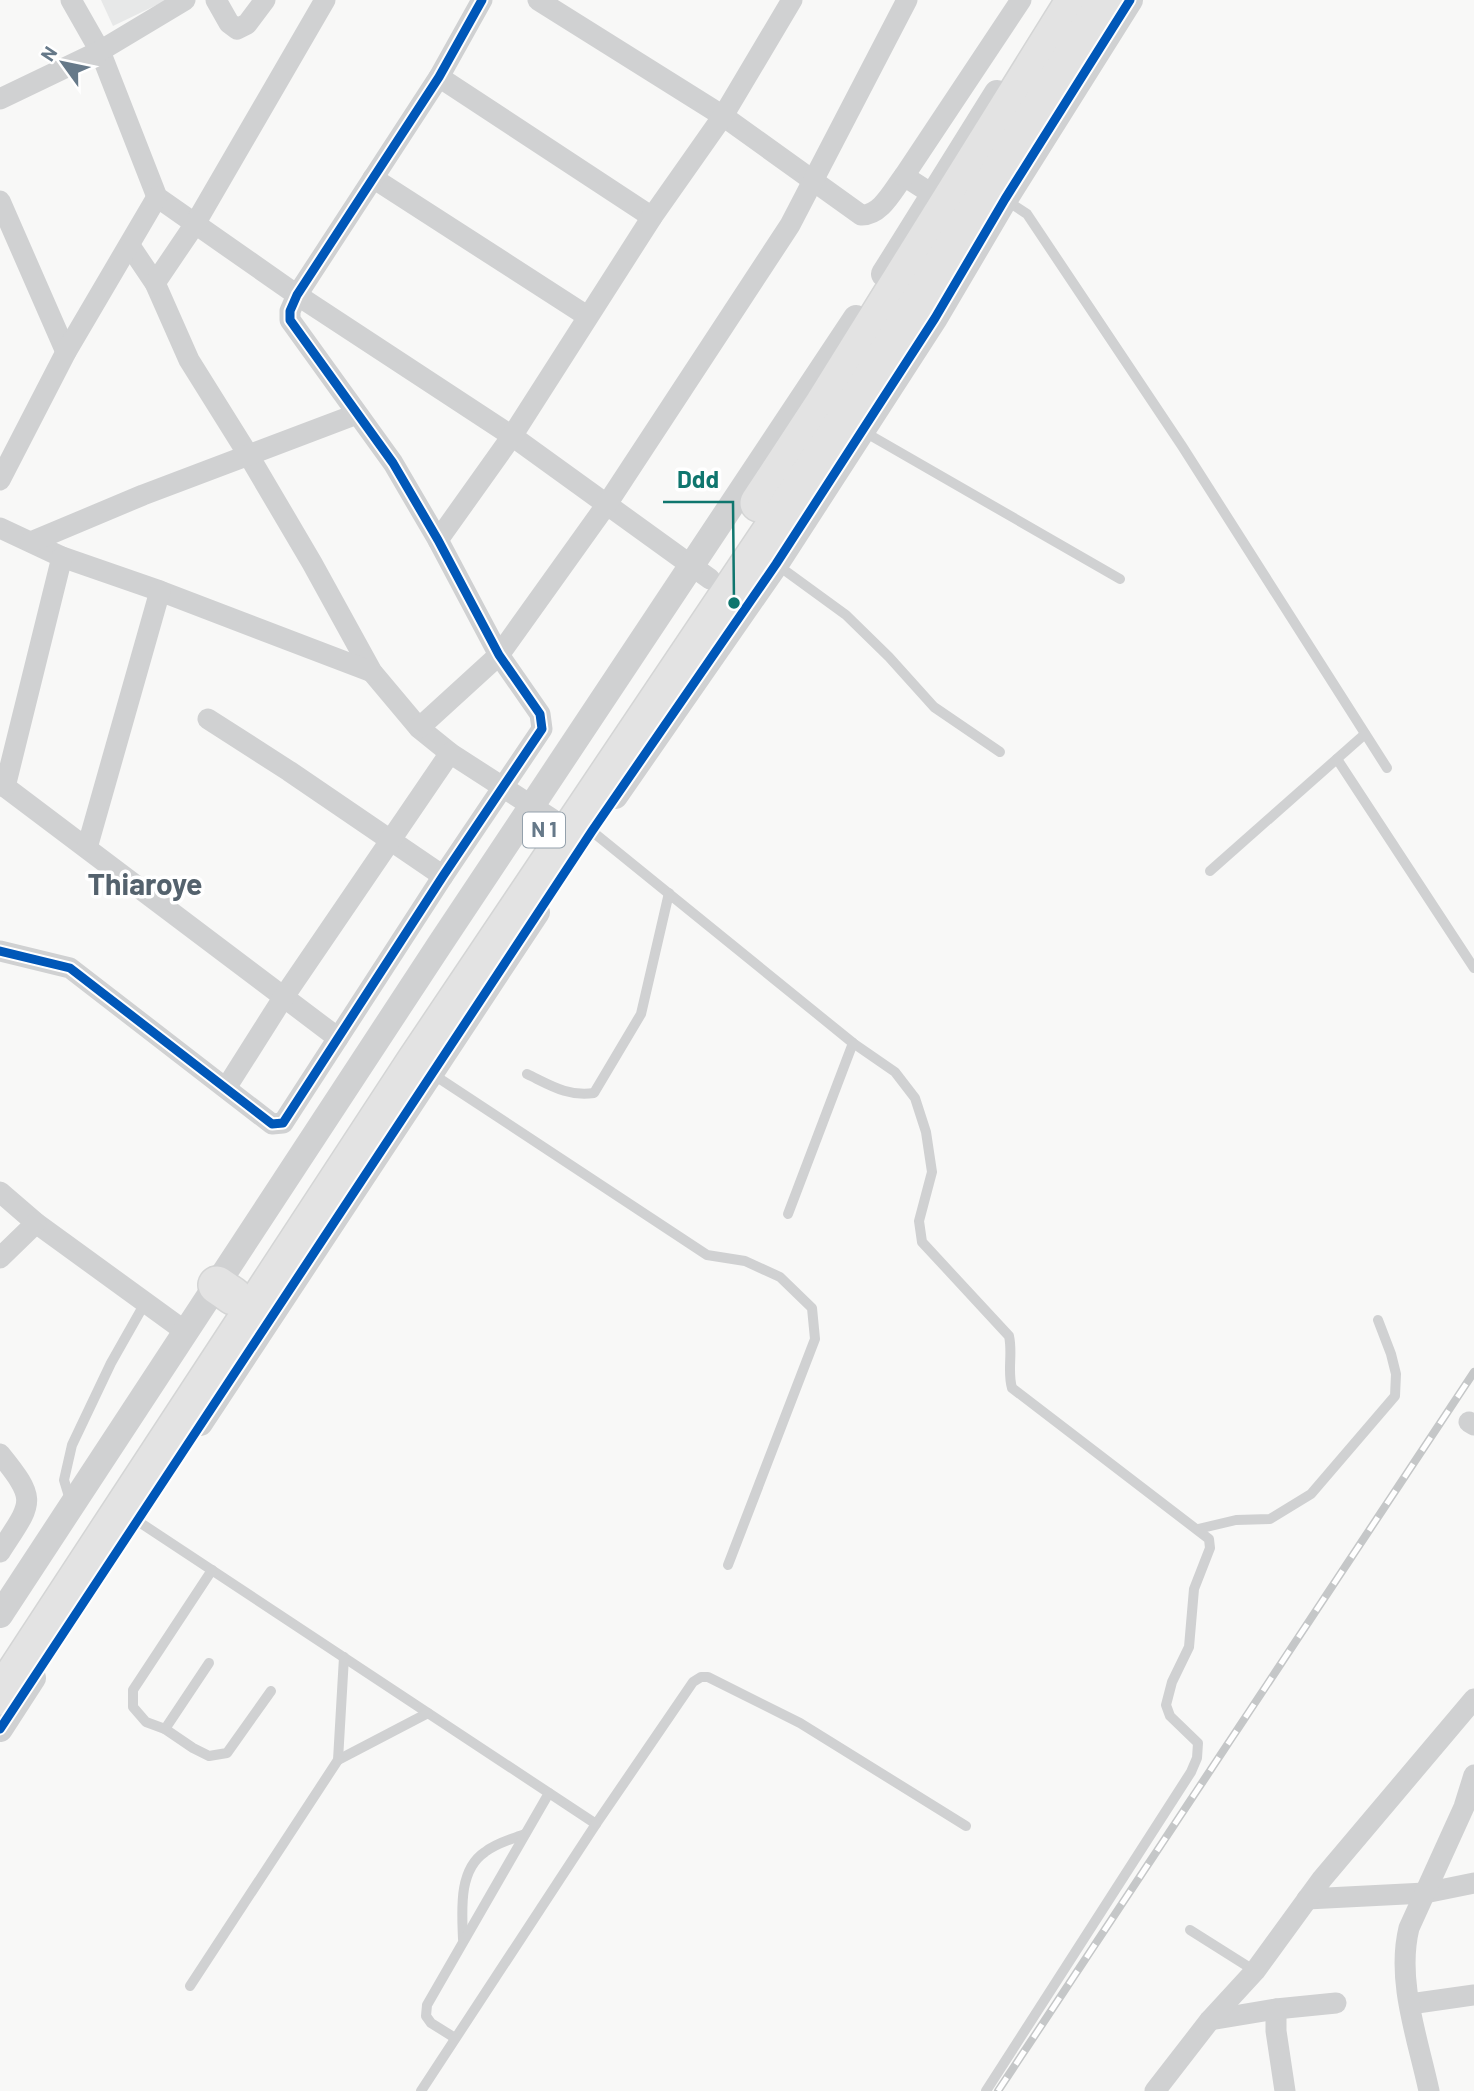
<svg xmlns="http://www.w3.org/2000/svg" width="1474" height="2091" font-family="Barlow,sans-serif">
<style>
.built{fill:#e7e8e8}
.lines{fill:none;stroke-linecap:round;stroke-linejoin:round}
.trunk-casing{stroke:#d4d5d5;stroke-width:40}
.service{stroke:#d0d1d2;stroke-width:10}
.minor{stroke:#d0d1d2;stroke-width:21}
.tertiary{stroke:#d0d1d2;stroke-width:26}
.trunk{stroke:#e3e3e3;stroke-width:37}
.rail-casing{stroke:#c5c7c8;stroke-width:8}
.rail{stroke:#fff;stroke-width:5;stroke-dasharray:16;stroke-linecap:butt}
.cycleway-casing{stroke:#fff;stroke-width:13}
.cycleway{stroke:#0057b8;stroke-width:9}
.labels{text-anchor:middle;stroke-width:7;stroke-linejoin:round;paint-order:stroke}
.shield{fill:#fff;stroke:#94a1ac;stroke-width:2}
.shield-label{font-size:21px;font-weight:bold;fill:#667989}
.district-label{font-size:30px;font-weight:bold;fill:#54626d;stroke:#fff}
.leader{fill:none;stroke:#0f766e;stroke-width:2.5}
.callout-dot{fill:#0f766e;stroke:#fff;stroke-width:2.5}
.callout-label{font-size:24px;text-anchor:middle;font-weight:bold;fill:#0f766e;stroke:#fff;stroke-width:7;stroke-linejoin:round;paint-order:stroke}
</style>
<rect width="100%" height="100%" fill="#f8f8f7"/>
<!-- built -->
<polygon class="built" points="101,0 167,0 113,26"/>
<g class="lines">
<defs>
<g id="trunk">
<polyline points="759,503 822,407 1075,0"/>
<polyline points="217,1285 233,1296"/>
<polyline points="0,1696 415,1062 845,421 1107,0"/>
</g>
</defs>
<!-- trunk casing -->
<use href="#trunk" class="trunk-casing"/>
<!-- service -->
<g class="service">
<polyline points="1006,200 1027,214 1182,446 1387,768"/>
<polyline points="861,430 1120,579"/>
<polyline points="776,564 846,615 889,657 934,707 1000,752"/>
<polyline points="1337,759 1474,968"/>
<path d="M 583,824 L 853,1043 L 895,1072 L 915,1098 L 926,1132 L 932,1172 L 919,1221 L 922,1242 L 1009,1336 C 1013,1354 1007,1371 1012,1388 L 1209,1539 L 1210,1548 L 1194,1589 L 1189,1647 L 1172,1682 L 1166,1705 L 1170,1716 L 1198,1743 L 1197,1758 L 1191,1772 L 986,2091"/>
<polyline points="1210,871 1365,734"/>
<polyline points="431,1073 707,1255 745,1261 780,1277 812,1308 815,1339 728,1565"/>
<path d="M 527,1074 C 550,1085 568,1097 594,1093 L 641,1014 L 669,893"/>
<polyline points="788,1214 853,1043"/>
<polyline points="71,1503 64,1480 72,1445 111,1363 145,1303"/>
<polyline points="127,1514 596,1824 693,1682 701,1677 708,1677 800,1723 966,1826"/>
<polyline points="1198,1529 1236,1520 1270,1519 1311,1494 1395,1396 1396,1374 1391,1354 1378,1320"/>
<polyline points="212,1570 133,1690 133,1707 146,1722 165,1729 193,1748 209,1756 227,1753 271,1691"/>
<polyline points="165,1729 209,1663"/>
<polyline points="338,1760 428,1713"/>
<polyline points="1190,1930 1255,1971"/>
<path d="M 463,1939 C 462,1911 458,1870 485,1852 C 496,1843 512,1839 525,1834"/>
<polyline points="190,1986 338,1760 344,1657"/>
<polyline points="455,2038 431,2023 426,2016 427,2005 549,1793"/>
<polyline points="421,2091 596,1824"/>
</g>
<!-- minor -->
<g class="minor">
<polyline points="71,0 100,51 157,197 297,295 512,436 710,579"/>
<polyline points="216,0 229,23 237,29 247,24 265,0"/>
<path d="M 538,0 L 723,116 L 861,215 C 881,216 893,190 904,176 L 932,194"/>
<polyline points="439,77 652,217"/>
<polyline points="0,99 100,51 185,0"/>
<polyline points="904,176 1021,0"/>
<polyline points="373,178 587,316"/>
<polyline points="0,201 66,352"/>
<polyline points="130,246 155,283 189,360 249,456 312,563 372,672 419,728 450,753 552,819"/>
<polyline points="155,283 195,224 325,0"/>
<polyline points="0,480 66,352 157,197"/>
<polyline points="0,528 62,557 160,591 372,672"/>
<polyline points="438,540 512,436 652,217 723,116 792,0"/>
<polyline points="31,542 143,495 357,414"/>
<polyline points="208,719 289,771 443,876"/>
<polyline points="419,728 499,655 607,504 790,225 907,0"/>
<polyline points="0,783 338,1038"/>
<polyline points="5,787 62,557"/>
<polyline points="87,848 160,591"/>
<polyline points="0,951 70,968 272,1124 283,1123 443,876 542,729 540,714 499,655 438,540 393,463 290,320 290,311 297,295 439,77 482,0"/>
<polyline points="226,1088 283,998 450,753"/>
<polyline points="0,1192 36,1223 186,1332"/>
<polyline points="0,1258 36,1223"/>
<polyline points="1469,1422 1474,1425"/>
<path d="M 0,1454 C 39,1502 32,1502 0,1552"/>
<polyline points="1307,1899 1425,1893 1474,1883"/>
<polyline points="1410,2004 1474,1995"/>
<polyline points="1276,2009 1276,2031 1285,2091"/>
<polyline points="1210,2020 1276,2009 1336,2003"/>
<polyline points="1155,2091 1210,2020 1255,1971 1322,1879 1474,1699"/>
<path d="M 1429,2091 C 1418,2039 1396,1981 1409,1928 L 1464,1807 L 1474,1775"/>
</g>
<!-- tertiary -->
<g class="tertiary">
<polyline points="884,274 997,93"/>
<polyline points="615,796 776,564 935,318 1005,199 1130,0"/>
<polyline points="200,1423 537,912"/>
<polyline points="0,1615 440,944 856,318"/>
<polyline points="0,1729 33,1678"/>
</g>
<!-- trunk -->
<use href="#trunk" class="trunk"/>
<defs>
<polyline id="rail" points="998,2091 1474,1372"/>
</defs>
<!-- rail casing -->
<use href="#rail" class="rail-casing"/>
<!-- rail -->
<use href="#rail" class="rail"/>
<defs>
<g id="cycleway">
<polyline points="0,951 70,968 272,1124 283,1123 443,876 542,729 540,714 499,655 438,540 393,463 290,320 290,311 297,295 439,77 482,0"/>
<polyline points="0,1729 592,831 776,564 935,318 1005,199 1130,0"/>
</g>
</defs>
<!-- cycleway casing -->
<use href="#cycleway" class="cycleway-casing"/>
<!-- cycleway -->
<use href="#cycleway" class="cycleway"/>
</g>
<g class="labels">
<!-- shield labels -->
<rect class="shield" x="523" y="812.5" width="42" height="35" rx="5"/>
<g class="shield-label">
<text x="544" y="837">N 1</text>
</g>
<!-- district labels -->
<g class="district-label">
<text x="145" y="895">Thiaroye</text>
</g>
</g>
<!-- callouts -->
<path class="leader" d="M734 603L733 502H663"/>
<circle class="callout-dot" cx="734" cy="603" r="7"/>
<g class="callout-label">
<text x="698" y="488">Ddd</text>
</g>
<!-- north arrow -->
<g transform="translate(63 63) rotate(303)" stroke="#ffffff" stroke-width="5" paint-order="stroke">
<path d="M0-5L12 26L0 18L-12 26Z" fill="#667989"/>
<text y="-10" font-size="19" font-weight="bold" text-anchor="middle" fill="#667989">N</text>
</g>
</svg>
